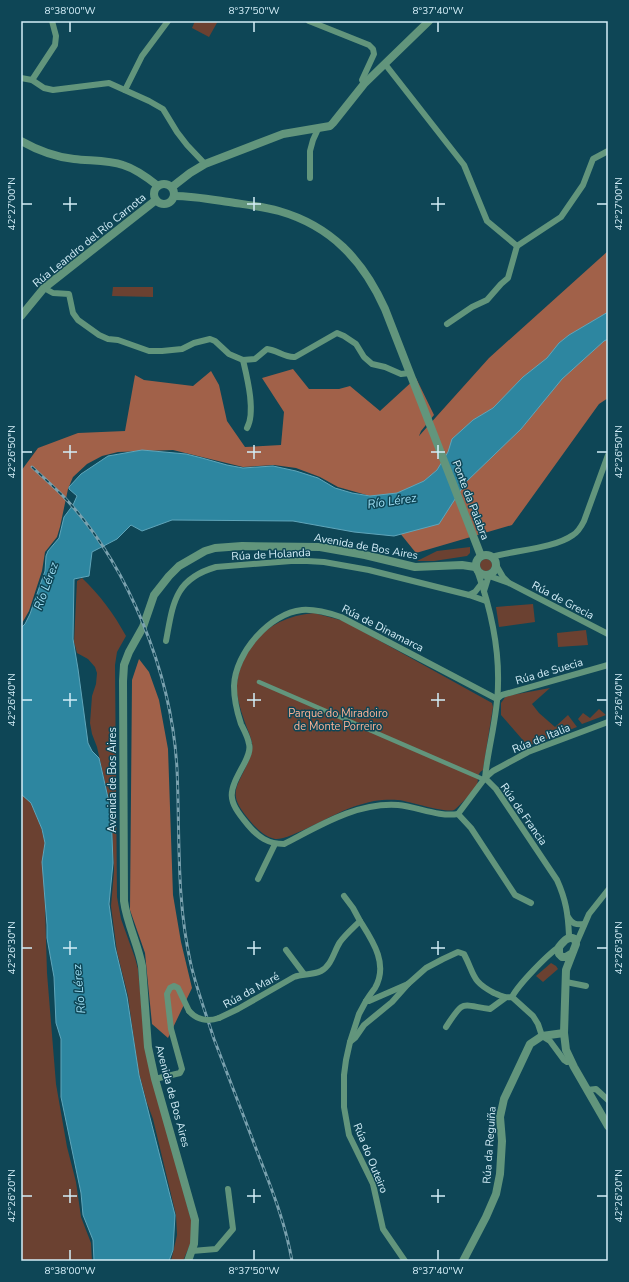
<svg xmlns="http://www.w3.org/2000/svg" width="629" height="1282" viewBox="0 0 629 1282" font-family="'Nunito Sans',sans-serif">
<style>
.green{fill:#6b4131}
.forest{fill:#a16149}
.water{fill:#2d86a0;stroke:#5fa5ba}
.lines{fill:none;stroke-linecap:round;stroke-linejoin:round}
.pedestrian{stroke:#62957c;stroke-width:4.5}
.minor{stroke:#62957c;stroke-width:6}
.tertiary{stroke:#62957c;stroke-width:8}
.rail-casing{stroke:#7aa1ae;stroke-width:3}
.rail{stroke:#0e4656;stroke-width:1.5;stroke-dasharray:4.5;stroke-linecap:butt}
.minor-bridge{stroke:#62957c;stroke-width:6}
.ticks{fill:none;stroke:#d4eef8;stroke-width:1.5}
.labels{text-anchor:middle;stroke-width:3;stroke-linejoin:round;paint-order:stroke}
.street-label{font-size:11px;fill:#d4eef8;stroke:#0e4656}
.park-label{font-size:11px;fill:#fcb195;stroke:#0e4656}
.water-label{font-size:12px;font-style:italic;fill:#9ddef4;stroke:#0e4656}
.neatline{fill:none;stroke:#d4eef8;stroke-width:1.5}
.ticks-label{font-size:10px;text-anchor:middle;fill:#d4eef8}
</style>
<rect width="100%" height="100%" fill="#0e4656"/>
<g class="green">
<polygon points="195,21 218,21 209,37 192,28"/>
<polygon points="113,287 153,287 153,297 112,296"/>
<polygon points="470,547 470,553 467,556 434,561 417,561 437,551"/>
<circle cx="486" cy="565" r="6"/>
<path d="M82,578C100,595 114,614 126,636L117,652L115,665L117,897L121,919L135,958L138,969L145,1046L191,1220V1242L183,1261H171L177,1235L176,1215L153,1119L147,1103L138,1069L128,996L117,952L111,906L114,871L111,809L97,747L92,734L90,723L92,696L96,684L97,673L95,667L88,659L77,653L74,642L77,581Z"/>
<polygon points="533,604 535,622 499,627 496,607"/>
<path d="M314,613L344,621L492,703L493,707L483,770C476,774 479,779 477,785C475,789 458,808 454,810C446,813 414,803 404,801C394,799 383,800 374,801C366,803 357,805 350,808C335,813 288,841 275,839C265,837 257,829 251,822C226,793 236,790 249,760C251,755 253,749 252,743C251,738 249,733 247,728C243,717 239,706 237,694C236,683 238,674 242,664C255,632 280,616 314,613Z"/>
<polygon points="586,630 588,645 558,647 557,633"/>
<polygon points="550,688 532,704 539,713 555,727 568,715 577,727 528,746 501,715 501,703 506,696"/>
<polygon points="599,709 606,715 582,724 578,719 583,713 590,718"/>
<polygon points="21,794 31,803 41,827 45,843 42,863 44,874 47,973 56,1084 67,1147 76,1182 81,1217 91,1243 92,1261 21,1261"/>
<polygon points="551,963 556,966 558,969 543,982 536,976"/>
</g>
<g class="forest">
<polygon points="608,251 608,398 599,404 512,525 416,553 370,496 338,487 320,477 296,468 274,465 243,467 173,450 118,452 102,456 87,464 73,477 68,489 60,527 57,537 45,552 42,571 29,611 21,625 21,471 38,448 78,433 125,431 135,375 144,380 193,386 211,371 219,385 227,421 245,447 281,445 284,412 262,378 293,369 309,389 339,389 350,386 380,411 416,378 434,415 421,431 419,436 489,358"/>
<polygon points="139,659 149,672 159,700 168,749 173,895 181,942 192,988 168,1038 152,1024 145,953 130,910 132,680"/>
</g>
<polygon class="water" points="608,312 608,339 604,341 562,379 521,429 466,482 439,524 394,536 354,532 293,521 172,520 142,531 131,525 117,539 92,552 89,576 74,579 73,639 78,669 88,743 92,751 99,758 111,811 113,863 109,904 115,947 127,997 139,1075 175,1215 173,1250 169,1261 94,1261 93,1240 83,1215 81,1193 61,1097 61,1039 56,1023 54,977 47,938 47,925 42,862 45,843 42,829 31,803 21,794 21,628 25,624 30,614 45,571 46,556 48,551 59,538 64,517 73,505 77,496 69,489 69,487 81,474 108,456 142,450 186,454 202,458 227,465 243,468 273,466 296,471 318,478 335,488 352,493 370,496 397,493 424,481 437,470 448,452 452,439 473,420 493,408 523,377 547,358 559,343 569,335"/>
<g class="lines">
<polyline class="pedestrian" points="259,682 485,780"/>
<g class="minor">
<polyline points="309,21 369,45 373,49 374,54 362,80 364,84"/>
<polyline points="385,64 464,165 487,221 517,246"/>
<polyline points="21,78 32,80 44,88 53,90 109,83 149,101 163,109 177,132 187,145 205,164"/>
<polyline points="32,80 55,45 56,36 52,21"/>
<polyline points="125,90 142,56 168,21"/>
<polyline points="310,178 310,151 313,140 318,129"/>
<path d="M44,288L53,293L69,294L73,313L78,320L99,335L108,339L118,340L149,351H162L182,349L194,343L210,339L215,341L229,354L243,360L255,359L267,349C277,350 285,358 295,357L337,333L344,336L356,344L364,357L372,364L385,367L401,374L410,373"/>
<polyline points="447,324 472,307 487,300 501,284 508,278 517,246 561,217 583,185 593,159 608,151"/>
<path d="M243,360C247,377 256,412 247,428"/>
<path d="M492,557C515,550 553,549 573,535C578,532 581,527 584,521L608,455"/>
<polyline points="496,565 503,577 508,582"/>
<path d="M478,573C490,607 499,648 498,684C498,716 488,747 485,778L496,789L557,880C566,900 568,914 569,935L568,938"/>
<polyline points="484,591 489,575 492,577 509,583 608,634"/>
<polyline points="469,595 475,592 482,583"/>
<path d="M166,641C173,604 174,579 216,567L291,561H307L324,562L369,570L469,595L486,601"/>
<path d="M497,699L341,617C329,613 315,609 302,610C270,613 235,653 234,686C234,699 237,712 241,724C244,730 248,737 249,744C251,751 247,758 244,764C228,793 226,799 248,825C258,837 268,844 284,844C319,826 357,802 398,805C418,807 438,817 458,814L485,778L493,771L528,752L608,722"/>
<polyline points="497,699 502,695 608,665"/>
<polyline points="458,814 471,828 515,895 531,903"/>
<polyline points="258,879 275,844"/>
<polyline points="344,896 353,908 360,921"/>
<path d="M568,917C572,924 576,925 584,924"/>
<polyline points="576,944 589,914 608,890"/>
<path d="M559,947C548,954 518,985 512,997L533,1016L538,1024L542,1036L550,1041L564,1060L567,1062L571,1061"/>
<polyline points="286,950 304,974"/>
<polyline points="566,982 586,986"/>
<path d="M219,1018L238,1009L294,977C303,974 313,975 321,971C332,965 334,951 340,942C346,934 353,928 360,921C372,940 389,964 375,988C372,992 369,996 366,1001"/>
<path d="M446,1027C464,999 460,1005 490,1009L505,998"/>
<path d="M350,1042L359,1014L366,1001H369L408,984L426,968L443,959L458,952L464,954C475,975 471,981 494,993C501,996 505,998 512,997"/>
<polyline points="155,1079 180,1073 182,1069 171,1029 167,994 170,988 174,986 178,988 189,1011"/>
<polyline points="587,1090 596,1089 608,1100"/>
<polyline points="192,1251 216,1249 233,1229 228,1189"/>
<polyline points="405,1261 383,1229 373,1184 349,1135 344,1107 344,1075 346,1060 350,1042 355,1038 364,1025 392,1002 408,984"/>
</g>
<g class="tertiary">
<path d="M21,141C37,150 55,157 74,159C90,161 108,160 123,165C136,169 148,178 158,186"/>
<circle cx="164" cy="194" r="10"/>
<polyline points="172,187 190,173 205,164 283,134 330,126 333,123 364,84 429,21"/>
<path d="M174,196C195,196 214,200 235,203C249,205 265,207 279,211C331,226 363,260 385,309L481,556"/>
<polyline points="21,316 44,288 156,200"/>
<circle cx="486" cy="565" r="10"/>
<path d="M571,954L566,957H562L559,954V947C563,942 568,935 575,939L576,944L566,970L564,1033L566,1050L574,1067L608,1126"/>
<path d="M188,1261L194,1244L195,1220L155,1079L148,1047L142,966C138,944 127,924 124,901L123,681L124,665L129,652L143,627L154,595L169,576L179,566L205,551L215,548L242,546L320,547L365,555L415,567L462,565L475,567"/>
<polyline points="463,1261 486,1217 496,1194 500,1174 502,1141 500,1117 504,1099 530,1044 542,1036 564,1033"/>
</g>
<g class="rail-casing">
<path id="rail" d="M32,467C43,477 53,486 63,496C129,565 172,675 177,769C180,834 176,900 191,965C197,990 206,1014 214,1039C229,1079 245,1119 260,1159C273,1192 286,1226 292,1261"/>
</g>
<use href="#rail" class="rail"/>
<path class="minor-bridge" d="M189,1011C197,1020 208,1022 219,1018"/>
</g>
<path class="ticks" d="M70,22V32M254,22V32M438,22V32M70,197V211M254,197V211M438,197V211M22,204H32M63,204H77M247,204H261M431,204H445M597,204H607M70,445V459M254,445V459M438,445V459M22,452H32M63,452H77M247,452H261M431,452H445M597,452H607M70,693V707M254,693V707M438,693V707M22,700H32M63,700H77M247,700H261M431,700H445M597,700H607M70,941V955M254,941V955M438,941V955M22,948H32M63,948H77M247,948H261M431,948H445M597,948H607M70,1189V1203M254,1189V1203M438,1189V1203M22,1196H32M63,1196H77M247,1196H261M431,1196H445M597,1196H607M70,1250V1260M254,1250V1260M438,1250V1260"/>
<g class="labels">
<g class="street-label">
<text transform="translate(89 240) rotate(-39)" y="4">Rúa Leandro del Río Carnota</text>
<text transform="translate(471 500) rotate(69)" y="4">Ponte da Palabra</text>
<text transform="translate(366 546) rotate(10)" y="4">Avenida de Bos Aires</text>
<text transform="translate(271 554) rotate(-3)" y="4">Rúa de Holanda</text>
<text transform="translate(563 600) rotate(28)" y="4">Rúa de Grecia</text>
<text transform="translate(383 628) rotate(27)" y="4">Rúa de Dinamarca</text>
<text transform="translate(549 671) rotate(-16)" y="4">Rúa de Suecia</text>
<text transform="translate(541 738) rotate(-22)" y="4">Rúa de Italia</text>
<text transform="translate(112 780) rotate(-90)" y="4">Avenida de Bos Aires</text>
<text transform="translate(524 814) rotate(55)" y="4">Rúa de Francia</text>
<text transform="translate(251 990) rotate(-29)" y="4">Rúa da Maré</text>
<text transform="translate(173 1096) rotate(75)" y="4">Avenida de Bos Aires</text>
<text transform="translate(489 1145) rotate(-86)" y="4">Rúa da Reguiña</text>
<text transform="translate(371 1158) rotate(68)" y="4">Rúa do Outeiro</text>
</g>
<g class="park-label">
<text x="338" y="717">Parque do Miradoiro<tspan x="338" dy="13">de Monte Porreiro</tspan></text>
</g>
<g class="water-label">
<text transform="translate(392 501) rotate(-8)" y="4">Río Lérez</text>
<text transform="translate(46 586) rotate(-70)" y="4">Río Lérez</text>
<text transform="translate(79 989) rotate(-95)" y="4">Río Lérez</text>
</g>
</g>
<rect width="629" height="1282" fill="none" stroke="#0e4656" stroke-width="44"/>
<rect x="22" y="22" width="585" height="1238" class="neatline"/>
<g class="ticks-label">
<text x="70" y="14">8°38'00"W</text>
<text x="254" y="14">8°37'50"W</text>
<text x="438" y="14">8°37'40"W</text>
<text transform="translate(11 204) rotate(-90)" y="4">42°27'00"N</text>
<text transform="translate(618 204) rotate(-90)" y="4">42°27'00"N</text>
<text transform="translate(11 452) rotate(-90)" y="4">42°26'50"N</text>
<text transform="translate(618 452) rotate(-90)" y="4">42°26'50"N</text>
<text transform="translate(11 700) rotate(-90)" y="4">42°26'40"N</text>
<text transform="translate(618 700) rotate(-90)" y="4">42°26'40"N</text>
<text transform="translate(11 948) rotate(-90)" y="4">42°26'30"N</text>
<text transform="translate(618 948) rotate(-90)" y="4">42°26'30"N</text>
<text transform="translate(11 1196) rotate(-90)" y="4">42°26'20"N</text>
<text transform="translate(618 1196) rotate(-90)" y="4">42°26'20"N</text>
<text x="70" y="1274">8°38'00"W</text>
<text x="254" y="1274">8°37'50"W</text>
<text x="438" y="1274">8°37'40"W</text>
</g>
</svg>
